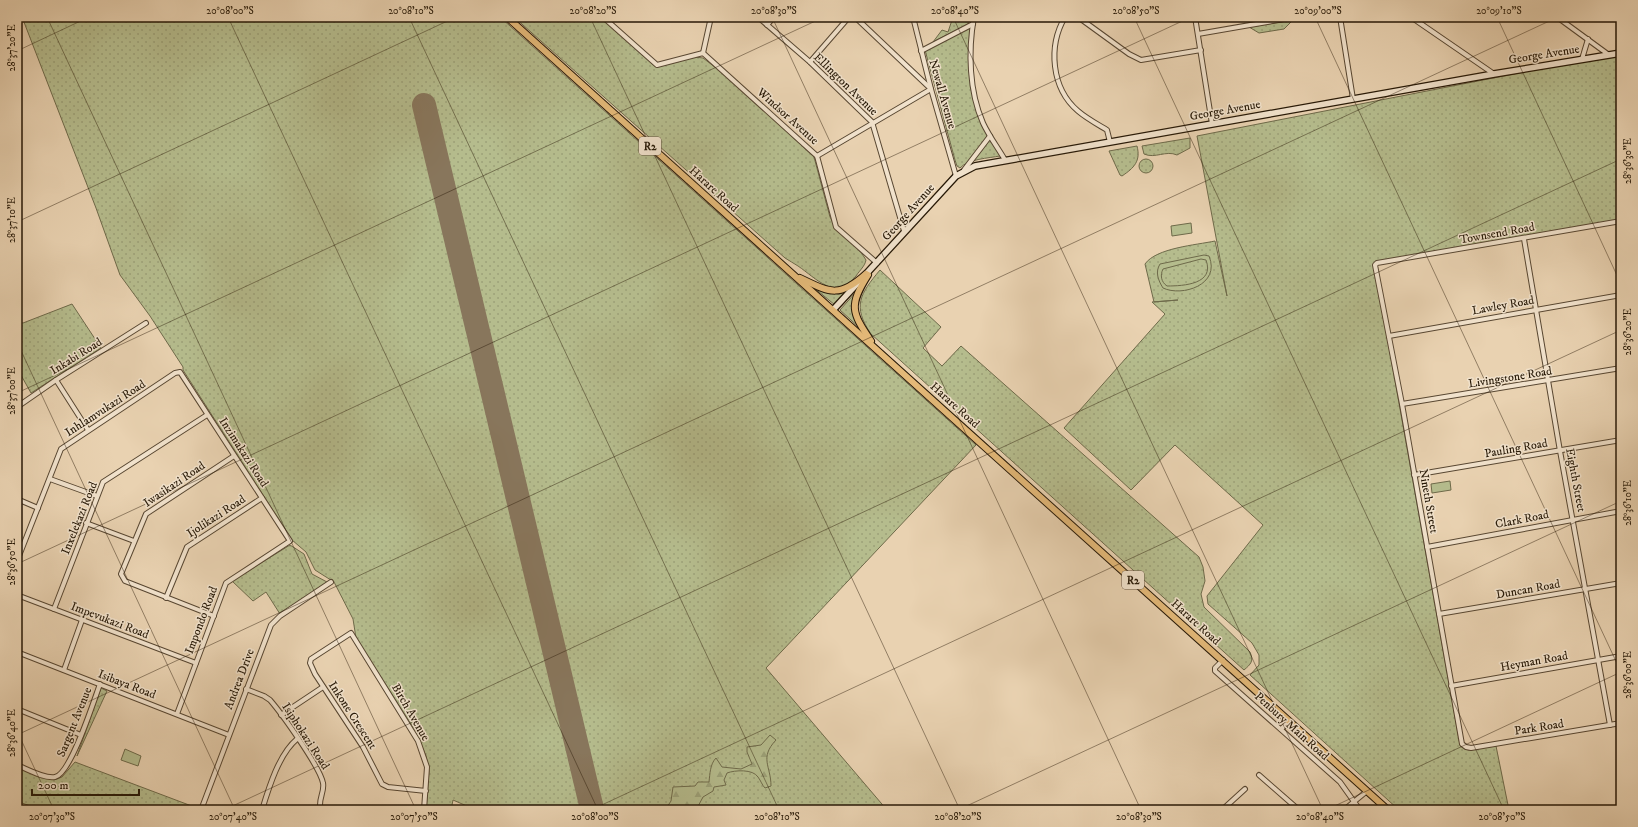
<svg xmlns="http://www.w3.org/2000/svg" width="1638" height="827" viewBox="0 0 1638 827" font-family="'IM FELL DW Pica',serif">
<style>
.green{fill:url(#green-dots);stroke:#6e6a4a}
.forest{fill:url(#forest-firs);stroke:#6e6a4a}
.pitch{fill:#b5bc8d;stroke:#6e6a4a;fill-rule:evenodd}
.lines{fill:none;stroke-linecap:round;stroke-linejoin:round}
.runway{stroke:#88765c;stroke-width:24}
.minor-casing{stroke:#584732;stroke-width:6}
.secondary-casing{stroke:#271907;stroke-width:8}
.trunk-casing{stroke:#271907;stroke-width:8}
.minor{stroke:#f1e2cc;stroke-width:4}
.secondary{stroke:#f1e2cc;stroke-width:5.5}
.trunk{stroke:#e4b978;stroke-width:6}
.ticks{fill:none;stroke:#271907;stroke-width:1;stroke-opacity:0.45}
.labels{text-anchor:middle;stroke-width:3;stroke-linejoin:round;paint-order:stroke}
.shield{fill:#f1e2cc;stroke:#645542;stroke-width:1}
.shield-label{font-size:11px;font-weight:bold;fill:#271907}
.street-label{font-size:12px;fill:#271907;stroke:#f1e2cc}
.neatline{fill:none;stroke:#271907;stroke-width:1.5}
.ticks-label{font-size:10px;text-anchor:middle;fill:#271907}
</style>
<defs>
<pattern id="green-dots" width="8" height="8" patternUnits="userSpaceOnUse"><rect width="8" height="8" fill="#b5bc8d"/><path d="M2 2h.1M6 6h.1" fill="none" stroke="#9ca178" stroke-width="1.8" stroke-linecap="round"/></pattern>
<pattern id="forest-firs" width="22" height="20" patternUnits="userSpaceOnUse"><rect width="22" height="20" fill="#b5bc8d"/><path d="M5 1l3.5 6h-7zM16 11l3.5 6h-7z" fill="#9ca178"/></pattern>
</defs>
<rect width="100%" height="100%" fill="#e9d2b1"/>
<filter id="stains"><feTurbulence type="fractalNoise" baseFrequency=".005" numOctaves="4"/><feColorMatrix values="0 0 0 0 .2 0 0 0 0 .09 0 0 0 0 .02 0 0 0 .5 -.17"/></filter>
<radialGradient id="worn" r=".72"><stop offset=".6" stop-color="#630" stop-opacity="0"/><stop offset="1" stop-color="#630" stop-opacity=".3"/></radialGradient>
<g class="green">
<polygon points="22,17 500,17 976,445 766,668 887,810 476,810 453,800 451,810 426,810 429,771 426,756 416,732 356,638 353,619 334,582 315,570 306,552 292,540 183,370 183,367 150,316 120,275 96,208"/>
<path d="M514,17H600L655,66H661L695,57L703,58L728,77L814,157L830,217C839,237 857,243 866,260C865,266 860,270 856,276C835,302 816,278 798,266C794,263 789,261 785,258Z"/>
<polygon points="953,17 969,17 968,24 933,42 942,30 948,32"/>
<polygon points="1293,20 1284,29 1259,33 1249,27"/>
<path d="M971,26L969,56L978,109L1000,156C989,158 968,159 960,168L957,166L955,160L925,50Z"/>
<path d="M1621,53V221L1374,263L1460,745L1468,750L1496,746L1509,810H1399L1250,675L1259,665V655L1252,643L1208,604L1207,596L1263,525L1175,445L1131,490L1064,428L1165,314L1152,302L1178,300L1154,302L1145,264C1156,248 1196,245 1215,241L1227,296L1197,136Z"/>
<path d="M1190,138V148L1177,155C1166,150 1155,159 1144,154L1142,146Z"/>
<path d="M1137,146C1141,161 1134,168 1122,176L1120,175L1109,151Z"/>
<circle cx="1146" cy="166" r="7"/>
<path d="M880,270L941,327L923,348L942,366L961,346L1199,557L1203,567L1205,581L1201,594L1204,607L1250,652C1254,661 1251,664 1244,670L871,334C852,306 860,294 880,270Z"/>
<polygon points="813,287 849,289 835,305"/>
<polygon points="855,293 854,300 862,330 840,310"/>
<polygon points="72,304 101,348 31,393 17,368 17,322 23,323"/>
<polygon points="290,545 304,554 312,574 327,582 280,614 266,592 253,601 232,581"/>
<polygon points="101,688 107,691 77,756"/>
<polygon points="75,762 197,808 197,810 28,810 30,806 17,801 17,767 54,780 62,777"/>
</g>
<path class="forest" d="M770,735L776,740C759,758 771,766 771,786L765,788C762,785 761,781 758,777C753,769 735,770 727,773L724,780L726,785L714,787L713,791L703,797L696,810H665L671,801L673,787L695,786L698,782H709C710,774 710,764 716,758L722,767L741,769L752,764L747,752V747L761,745Z"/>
<g class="pitch">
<polygon points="1191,223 1192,233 1172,236 1171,226"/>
<path d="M1204,255L1209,256C1221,285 1182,297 1163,288C1158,280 1155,272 1160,264ZM1201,259L1206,260C1215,284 1184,286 1167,286C1161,282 1160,275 1163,269Z"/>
<polygon points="1450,481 1451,490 1432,493 1431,484"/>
<polygon points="125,749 141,756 138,766 121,760"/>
</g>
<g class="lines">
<polyline class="runway" points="424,105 592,809"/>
<g class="minor-casing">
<g id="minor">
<polyline points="603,17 657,65 703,53 817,156 836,227 877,263"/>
<polyline points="758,17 810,62 872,122 904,231"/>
<polyline points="913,17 931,89 956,176"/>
<path d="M974,17C968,51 969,91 983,123C989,136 998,148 1005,160"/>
<path d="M1065,17C1048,46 1051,88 1078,111C1086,118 1097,124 1107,130L1110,142"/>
<polyline points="1078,17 1129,54 1141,60 1201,50"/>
<polyline points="1195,17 1212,124"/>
<polyline points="1340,17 1353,99"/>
<polyline points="1411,17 1494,74"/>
<polyline points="1557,17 1609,55"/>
<polyline points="767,25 774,17"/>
<polyline points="1198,34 1296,17"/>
<polyline points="921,51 973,24"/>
<polyline points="703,53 711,17"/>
<polyline points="1582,59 1588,39"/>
<polyline points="810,62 849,17"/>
<polyline points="817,156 931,89 855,17"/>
<polyline points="964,170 990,136"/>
<polyline points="1621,221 1377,263 1375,265 1402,404 1462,744 1466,747 1471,748 1621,723"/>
<polyline points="1524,239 1560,451 1610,725"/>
<polyline points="1389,336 1621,295"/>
<polyline points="56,380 88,430"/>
<polyline points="1402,404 1621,368"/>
<polyline points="17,407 56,380 146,323"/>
<polyline points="1414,475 1621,440"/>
<polyline points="50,479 97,496"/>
<polyline points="17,499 38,508"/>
<polyline points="86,523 134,541"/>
<polyline points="1427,547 1621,511"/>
<polyline points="17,561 61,449 175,373 180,372 290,541 226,583 177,714"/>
<polyline points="17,595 196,663"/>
<polyline points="166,598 187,547 262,498"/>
<polyline points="54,609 103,482 207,415"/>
<polyline points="1439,614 1621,583"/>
<polyline points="214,616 125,581 121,574 146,514 234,456"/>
<polyline points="17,652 229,735"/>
<polyline points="1223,660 1215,668 1215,671 1340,782 1360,810"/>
<polyline points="64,670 82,620"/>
<polyline points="1451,686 1621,656"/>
<path d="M246,689L264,696L270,700C282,714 320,767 323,783C325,792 317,801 321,810"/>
<polyline points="17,709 81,735"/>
<polyline points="281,715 323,687"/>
<polyline points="1281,729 1290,721"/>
<path d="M17,765C27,769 44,779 55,777C71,774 94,700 100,684"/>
<polyline points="1259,775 1299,810"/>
<polyline points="201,810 271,625 280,616 331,582"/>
<path d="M262,810C269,787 279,754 297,739"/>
<polyline points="424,810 427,767 418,741 351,633 311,659 310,663 315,674 363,747 382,784 388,787 426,791"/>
<polyline points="1222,810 1245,789"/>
<polyline points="1344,810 1367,791"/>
</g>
</g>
<g class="secondary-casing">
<polyline id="secondary" points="833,310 956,176 975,166 1494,74 1621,53"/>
</g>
<g class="trunk-casing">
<g id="trunk">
<polyline points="507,17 1388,810"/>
<path d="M868,275C849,305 851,312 871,341"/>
<path d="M800,278C831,293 839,298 866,274"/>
</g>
</g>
<use href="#minor" class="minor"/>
<use href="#secondary" class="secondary"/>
<use href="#trunk" class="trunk"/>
</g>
<path class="ticks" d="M47,17L416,810M228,17L598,810M409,17L779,810M590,17L960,810M772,17L1141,810M953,17L1323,810M1134,17L1504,810M1315,17L1621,672M1497,17L1621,284M17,51L89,17M17,222L456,17M17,342L235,810M17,393L824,17M17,564L1191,17M17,731L54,810M17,735L1558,17M224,810L1621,159M591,810L1621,330M958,810L1621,501M1326,810L1621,672"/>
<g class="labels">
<g class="shield">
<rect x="639" y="137" width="22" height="18" rx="3"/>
<rect x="1122" y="571" width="22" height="18" rx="3"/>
</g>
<g class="shield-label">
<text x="650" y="150">R2</text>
<text x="1133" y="584">R2</text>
</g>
<g class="street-label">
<text transform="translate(1544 54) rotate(-9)" y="4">George Avenue</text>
<text transform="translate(846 84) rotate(44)" y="4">Ellington Avenue</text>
<text transform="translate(943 94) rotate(74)" y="4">Newall Avenue</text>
<text transform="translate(1225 110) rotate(-10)" y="4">George Avenue</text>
<text transform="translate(788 116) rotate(42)" y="4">Windsor Avenue</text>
<text transform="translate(714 189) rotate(42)" y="4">Harare Road</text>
<text transform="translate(908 212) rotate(-48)" y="4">George Avenue</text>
<text transform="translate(1497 233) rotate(-10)" y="4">Townsend Road</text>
<text transform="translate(1503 305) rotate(-10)" y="4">Lawley Road</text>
<text transform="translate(76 356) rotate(-32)" y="4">Inkabi Road</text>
<text transform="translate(1510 377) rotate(-9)" y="4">Livingstone Road</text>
<text transform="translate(955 405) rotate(42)" y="4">Harare Road</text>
<text transform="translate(105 408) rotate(-33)" y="4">Inhlamvukazi Road</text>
<text transform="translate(1516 448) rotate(-10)" y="4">Pauling Road</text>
<text transform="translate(244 452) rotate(57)" y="4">Inzimakazi Road</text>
<text transform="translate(1576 480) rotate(79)" y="4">Eighth Street</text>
<text transform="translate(174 484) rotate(-34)" y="4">Iwasikazi Road</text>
<text transform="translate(1429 501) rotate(80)" y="4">Nineth Street</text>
<text transform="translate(216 516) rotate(-33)" y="4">Ijolikazi Road</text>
<text transform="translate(79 518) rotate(-68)" y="4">Inxelekazi Road</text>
<text transform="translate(1522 519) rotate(-11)" y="4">Clark Road</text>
<text transform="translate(1528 589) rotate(-10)" y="4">Duncan Road</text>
<text transform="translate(110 620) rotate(21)" y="4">Impevukazi Road</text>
<text transform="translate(201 620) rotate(-69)" y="4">Impondo Road</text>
<text transform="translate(1196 622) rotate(42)" y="4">Harare Road</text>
<text transform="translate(1534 661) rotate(-10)" y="4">Heyman Road</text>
<text transform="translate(239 679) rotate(-69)" y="4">Andrea Drive</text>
<text transform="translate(127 684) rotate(21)" y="4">Isibaya Road</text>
<text transform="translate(411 712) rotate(60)" y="4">Birch Avenue</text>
<text transform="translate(353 715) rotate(57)" y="4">Inkone Crescent</text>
<text transform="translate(74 722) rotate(-68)" y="4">Sargent Avenue</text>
<text transform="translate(1292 726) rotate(42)" y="4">Penbury Main Road</text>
<text transform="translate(1539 727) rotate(-9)" y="4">Park Road</text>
<text transform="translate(306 736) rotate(57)" y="4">Isiphokazi Road</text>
</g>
</g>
<rect width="1638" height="827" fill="none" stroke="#e9d2b1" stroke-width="44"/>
<path d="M32 789v6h107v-6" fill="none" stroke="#271907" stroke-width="2"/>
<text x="38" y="789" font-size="12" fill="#271907" stroke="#f1e2cc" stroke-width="3" paint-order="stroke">200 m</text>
<rect x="22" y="22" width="1594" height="783" class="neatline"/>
<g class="ticks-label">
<text x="230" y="14">20°08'00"S</text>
<text x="411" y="14">20°08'10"S</text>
<text x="593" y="14">20°08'20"S</text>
<text x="774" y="14">20°08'30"S</text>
<text x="955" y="14">20°08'40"S</text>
<text x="1136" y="14">20°08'50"S</text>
<text x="1318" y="14">20°09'00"S</text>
<text x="1499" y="14">20°09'10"S</text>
<text transform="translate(11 48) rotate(-90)" y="4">28°37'20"E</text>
<text transform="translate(1627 161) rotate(-90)" y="4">28°36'30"E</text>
<text transform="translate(11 220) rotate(-90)" y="4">28°37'10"E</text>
<text transform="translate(1627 332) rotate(-90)" y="4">28°36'20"E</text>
<text transform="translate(11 391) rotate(-90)" y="4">28°37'00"E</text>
<text transform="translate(1627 503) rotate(-90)" y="4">28°36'10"E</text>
<text transform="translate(11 562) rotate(-90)" y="4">28°36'50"E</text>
<text transform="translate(1627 675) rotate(-90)" y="4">28°36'00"E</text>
<text transform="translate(11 733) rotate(-90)" y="4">28°36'40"E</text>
<text x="52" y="820">20°07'30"S</text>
<text x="233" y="820">20°07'40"S</text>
<text x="414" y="820">20°07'50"S</text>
<text x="595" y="820">20°08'00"S</text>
<text x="777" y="820">20°08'10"S</text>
<text x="958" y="820">20°08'20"S</text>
<text x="1139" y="820">20°08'30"S</text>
<text x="1320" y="820">20°08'40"S</text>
<text x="1502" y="820">20°08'50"S</text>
</g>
<rect width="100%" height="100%" filter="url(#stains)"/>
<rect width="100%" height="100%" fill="url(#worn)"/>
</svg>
